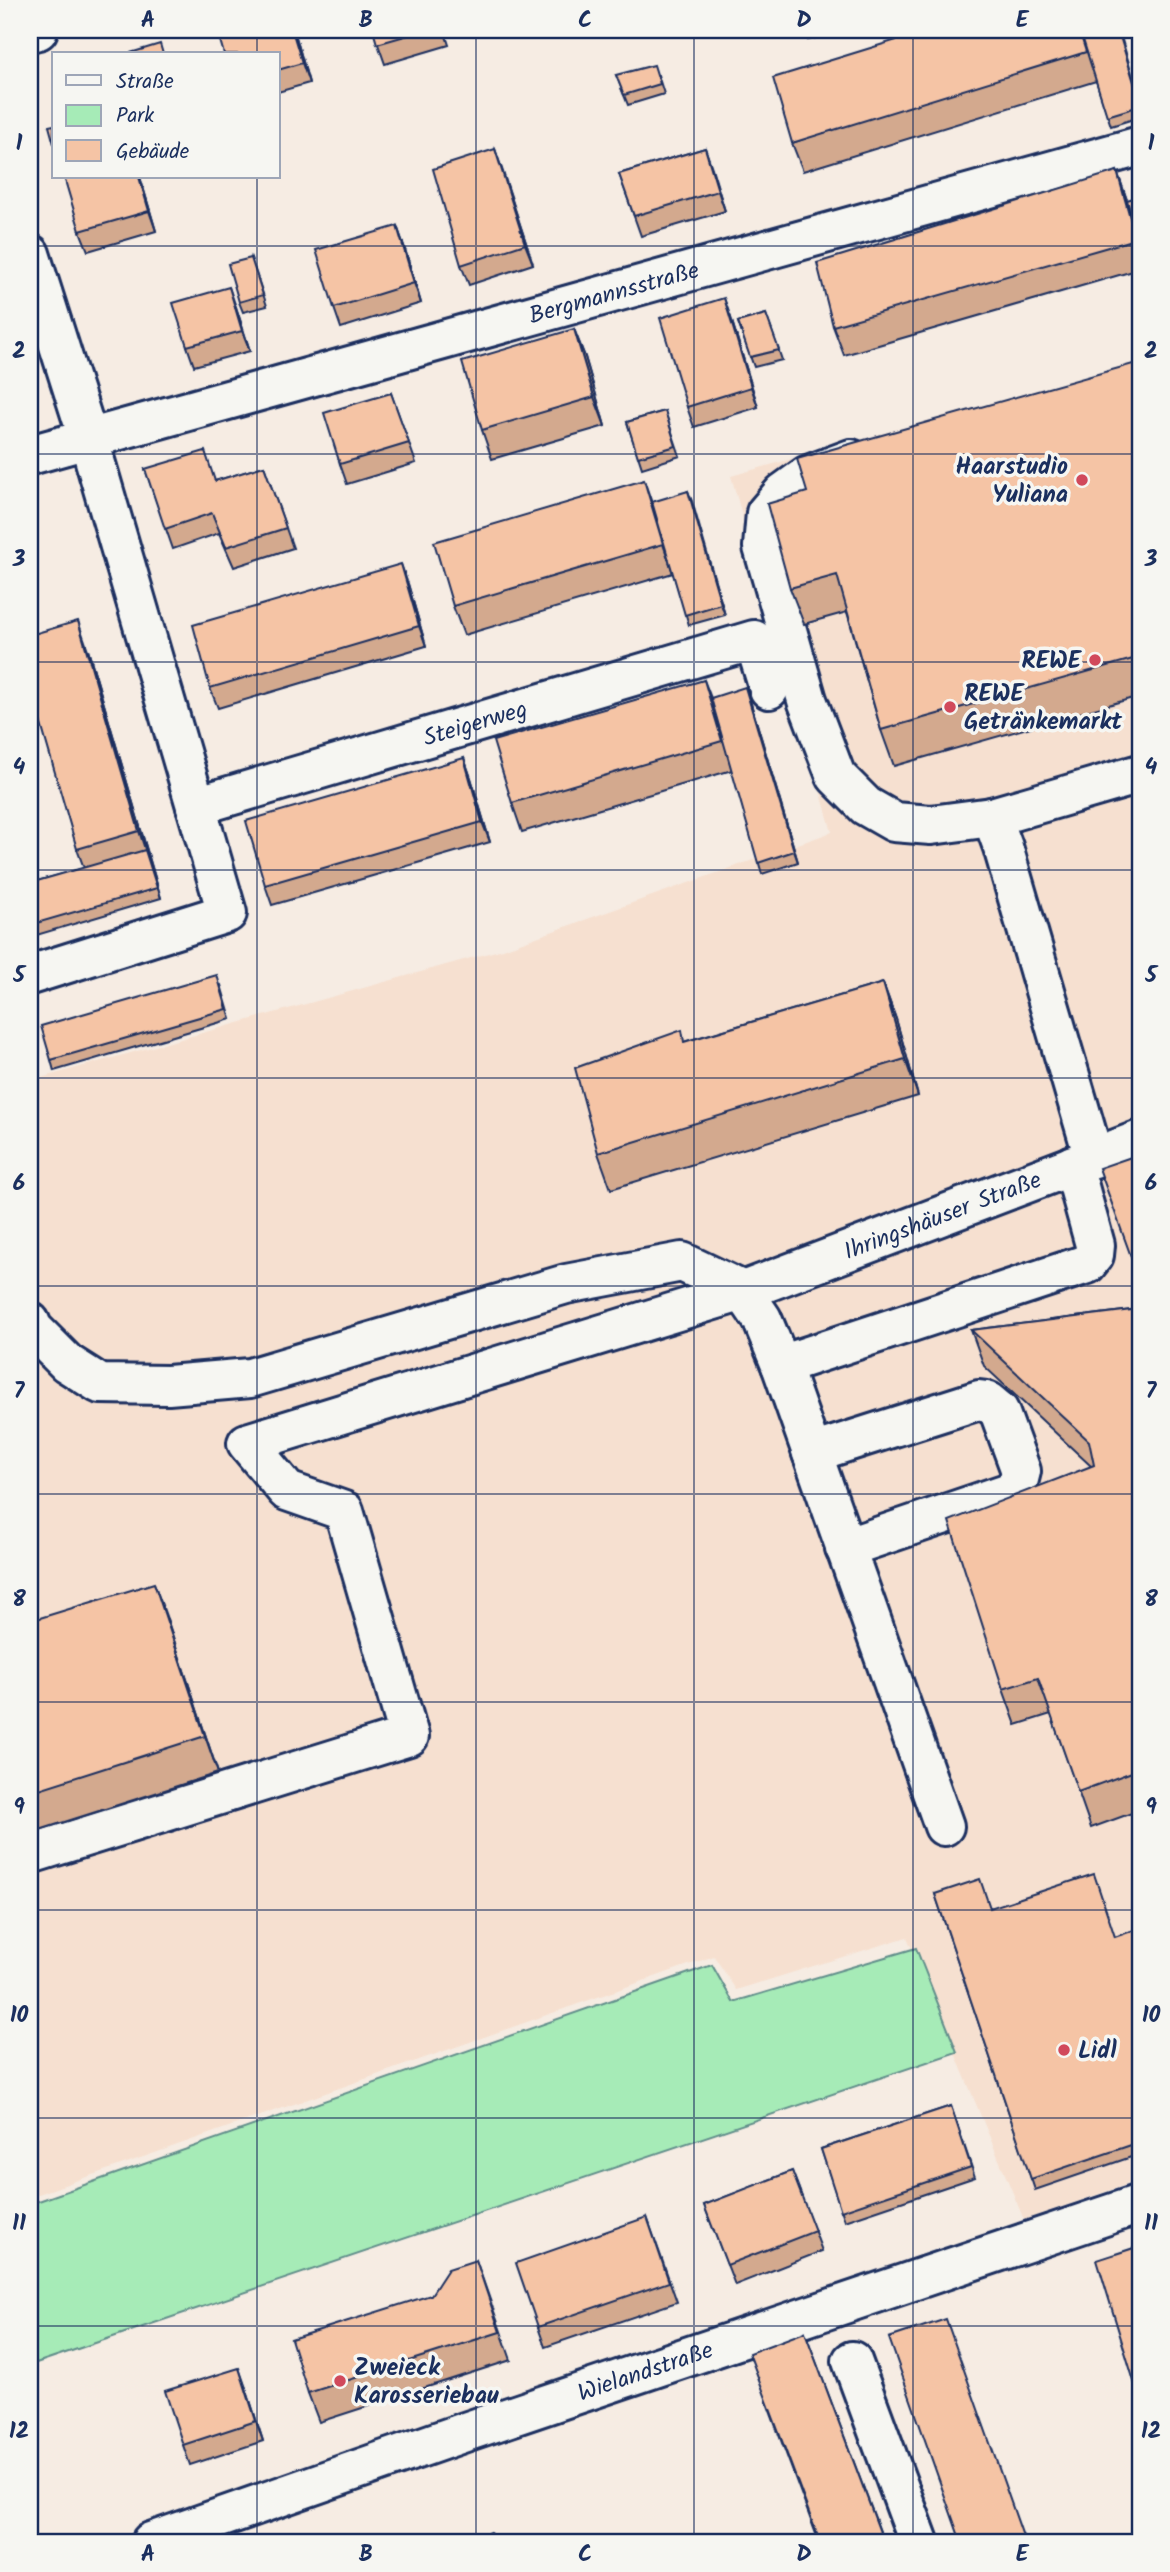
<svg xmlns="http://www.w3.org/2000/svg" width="1170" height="2572" viewBox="0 0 1170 2572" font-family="Kalam,sans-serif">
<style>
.built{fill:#f6e0d0}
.green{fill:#a6ebb7;stroke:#608d8a;stroke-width:2}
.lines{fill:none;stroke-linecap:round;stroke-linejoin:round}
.minor-casing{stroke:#1b2f5e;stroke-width:44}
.minor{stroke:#f6f6f2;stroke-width:38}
.wall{fill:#d3a98e;stroke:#1b2f5e;stroke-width:2}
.shaded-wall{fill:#ac8974;stroke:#1b2f5e;stroke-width:2}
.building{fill:#f5c4a5;stroke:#1b2f5e;stroke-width:2}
.grid{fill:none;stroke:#1b2f5e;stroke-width:2;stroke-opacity:0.55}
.poi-dot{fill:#d1495b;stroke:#f6f6f2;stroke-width:2.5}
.labels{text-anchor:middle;stroke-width:7;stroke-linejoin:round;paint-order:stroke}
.street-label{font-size:24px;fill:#1b2f5e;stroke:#f6f6f2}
.poi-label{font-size:24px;font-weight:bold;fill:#1b2f5e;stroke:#f6f6f2;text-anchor:start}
.neatline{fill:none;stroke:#1b2f5e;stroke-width:2.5}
.grid-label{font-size:23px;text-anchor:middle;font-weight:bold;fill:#1b2f5e}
</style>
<rect width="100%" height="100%" fill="#f6ece3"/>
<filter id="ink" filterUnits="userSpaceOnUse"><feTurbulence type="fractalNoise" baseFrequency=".0143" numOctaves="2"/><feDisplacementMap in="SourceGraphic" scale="14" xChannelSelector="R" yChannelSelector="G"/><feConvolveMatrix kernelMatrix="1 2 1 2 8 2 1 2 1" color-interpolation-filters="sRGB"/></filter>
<g filter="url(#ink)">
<polygon class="built" points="1140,361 1140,2180 1024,2220 907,1937 736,1990 714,1956 30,2197 30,1081 503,949 832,832 731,476"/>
<polygon class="green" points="916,1948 957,2052 30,2365 30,2204 712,1965 733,2002"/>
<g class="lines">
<g class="minor-casing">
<g id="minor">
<polyline points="30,32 38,30"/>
<polyline points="30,254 88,437 196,806"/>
<path id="s1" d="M30,455L1140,146"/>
<polyline points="851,459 808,475 783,493 766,513 763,547 807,700 836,776 866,806 894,822 931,825 992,817"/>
<path id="s2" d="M30,975L227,913L196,806L754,640L769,689"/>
<polyline points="1094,1158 1003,847 992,817 1140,774"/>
<polyline points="30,1322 33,1329 67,1363 100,1384 168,1385 250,1378 566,1284 682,1262 743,1291 762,1319 781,1365 1087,1264 1094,1255 1095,1245 1073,1165"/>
<polyline points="781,1365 944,1826"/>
<polyline points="812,1453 979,1400 987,1401 999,1411 1021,1471 1018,1483 1010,1492 845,1548"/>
<path id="s3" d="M30,1854L409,1736L344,1511L287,1491L247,1443L743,1291L1140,1140"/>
<polyline points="852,2361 919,2542"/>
<path id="s4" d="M151,2542L465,2432L1140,2204"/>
</g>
</g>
<use href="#minor" class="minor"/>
</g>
<g class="wall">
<polygon points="217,30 294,30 309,83 278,92 278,54"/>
<polygon points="373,30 444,30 449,45 385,64"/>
<polygon points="804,30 845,30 808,40"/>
<polygon points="1119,30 1140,100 1140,117 1111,126 1096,81 803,171 792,143"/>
<polygon points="616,75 658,75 664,94 628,105"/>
<polygon points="705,148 725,211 641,236 619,174"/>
<polygon points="495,149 533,264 469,285 461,265"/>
<polygon points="1117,171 1127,200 1140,245 1140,269 844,355 833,326"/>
<polygon points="140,177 156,231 88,251 80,231"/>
<polygon points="397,226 404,246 421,303 341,328 334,308"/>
<polygon points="251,258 267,306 243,312 239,302"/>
<polygon points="236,307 250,351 194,366 187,346"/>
<polygon points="766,314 782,360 754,367 738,322"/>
<polygon points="731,318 758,407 694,427 687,407"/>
<polygon points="574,329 585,357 605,426 492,459 482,430"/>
<polygon points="1140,362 1140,696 894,766 881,730 847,612 804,624 790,588 807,492"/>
<polygon points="391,393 416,463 347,484 340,464"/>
<polygon points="665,411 680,456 642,468 627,422"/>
<polygon points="264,466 293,548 234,567 219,533 173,549 145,469 215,481"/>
<polygon points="688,491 725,615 689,625 673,573 464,635 453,606 654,509"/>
<polygon points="30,566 35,584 30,585"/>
<polygon points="408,584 426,646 218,708 210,688"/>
<polygon points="88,650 161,898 30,937 30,883 84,868 77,849"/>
<polygon points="704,680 711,698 749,697 798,862 762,874 732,770 522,832 512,803"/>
<polygon points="464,758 471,778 490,842 272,905 265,885"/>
<polygon points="883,983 896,1019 918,1096 611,1189 598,1153 686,1041"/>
<polygon points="221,985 231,1019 54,1071 51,1060"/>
<polygon points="1140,1309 1140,1810 1091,1828 1051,1714 1016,1725 1003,1689 1091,1466 984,1366 971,1330"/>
<polygon points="167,1619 218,1773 30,1833 30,1621"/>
<polygon points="935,1894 1115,1937 1140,1928 1140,2154 1035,2190"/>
<polygon points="951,2106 975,2177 845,2221 821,2149"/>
<polygon points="792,2171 822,2251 735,2285 704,2205"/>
<polygon points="647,2217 677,2302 545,2347 538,2327"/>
<polygon points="476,2260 511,2360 319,2422 308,2393 431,2295"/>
<polygon points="805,2332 884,2542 819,2542 766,2400"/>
<polygon points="246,2388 263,2441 190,2465 183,2445"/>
</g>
<g class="shaded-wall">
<polygon points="292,30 294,30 309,83 302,63"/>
<polygon points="705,148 712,168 725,211 718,191"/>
<polygon points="495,149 502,169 533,264 525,244"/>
<polygon points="1117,171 1127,200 1140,245 1140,250"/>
<polygon points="139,177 140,177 156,231 149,211"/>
<polygon points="397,226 404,246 421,303 414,283"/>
<polygon points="229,287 236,307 250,351 242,331"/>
<polygon points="724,298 731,318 758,407 751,387"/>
<polygon points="574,329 585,357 605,426 594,397"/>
<polygon points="644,480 654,509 673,573 663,544"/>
<polygon points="688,491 692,501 725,615 721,604"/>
<polygon points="401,564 408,584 426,646 419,626"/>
<polygon points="78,621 88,650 161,898 139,831"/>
<polygon points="745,687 749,697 798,862 794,851"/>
<polygon points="464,758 471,778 490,842 482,822"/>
<polygon points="883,983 896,1019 918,1096 905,1059"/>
<polygon points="154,1583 167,1619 218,1773 205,1736"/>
<polygon points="239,2368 246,2388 263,2441 256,2421"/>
</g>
<g class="building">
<polygon points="217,30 292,30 302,63 278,70 278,54 224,54"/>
<polygon points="373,30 426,30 377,44"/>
<polygon points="929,30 1079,30 1086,52 792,143 773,78"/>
<polygon points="1080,30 1118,30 1140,102 1140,106 1107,116"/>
<polygon points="160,44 163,54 127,54"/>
<polygon points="654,65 660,84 624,95 616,75"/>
<polygon points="54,125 54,144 49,126"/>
<polygon points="705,148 718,191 634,216 619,174"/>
<polygon points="495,149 525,244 461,265 433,169"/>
<polygon points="1117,171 1136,239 833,326 817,263"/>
<polygon points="64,177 139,177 149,211 80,231"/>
<polygon points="1140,196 1140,244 1127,200"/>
<polygon points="397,226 414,283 334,308 316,250"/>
<polygon points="251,258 263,295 239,302 228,264"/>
<polygon points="229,287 242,331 187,346 173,303"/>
<polygon points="724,298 751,387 687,407 660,318"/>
<polygon points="766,314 779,350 750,357 738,322"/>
<polygon points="574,329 594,397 482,430 462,362"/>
<polygon points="1140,362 1140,657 881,730 837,575 790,588 767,504 807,492 797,459"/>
<polygon points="391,393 409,443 340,464 324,413"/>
<polygon points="665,411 676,446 638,457 627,422"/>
<polygon points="205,451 215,481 264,466 286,528 226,547 212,513 165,529 145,469"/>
<polygon points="644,480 663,544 453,606 434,542"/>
<polygon points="688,491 721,604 685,615 652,502"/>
<polygon points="401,564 419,626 210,688 193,625"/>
<polygon points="78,621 139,831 77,849 30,686 30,635"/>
<polygon points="704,680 722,741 512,803 493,741"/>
<polygon points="745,687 794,851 758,863 711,698"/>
<polygon points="464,758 482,822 265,885 246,821"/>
<polygon points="145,850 157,888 30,925 30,883"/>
<polygon points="217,975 227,1009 51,1060 41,1026"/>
<polygon points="883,983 905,1059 598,1153 575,1068 682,1030 684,1042"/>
<polygon points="1140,1154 1140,1272 1137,1273 1099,1168"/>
<polygon points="1140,1309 1140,1769 1078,1792 1038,1678 1003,1689 949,1521 1094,1465 1089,1441 971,1330"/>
<polygon points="154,1583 205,1736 30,1792 30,1621"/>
<polygon points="1094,1874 1115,1937 1140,1928 1140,2142 1031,2179 935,1894 980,1879 990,1908"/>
<polygon points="951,2106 971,2167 841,2211 821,2149"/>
<polygon points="792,2171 815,2231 727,2265 704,2205"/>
<polygon points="647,2217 669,2282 538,2327 516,2263"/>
<polygon points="1140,2246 1140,2401 1097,2260"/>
<polygon points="476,2260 500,2332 308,2393 291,2339 431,2295 448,2269"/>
<polygon points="946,2319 1025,2542 961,2542 889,2338"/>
<polygon points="805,2332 881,2535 862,2542 820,2542 749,2353"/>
<polygon points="239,2368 256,2421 183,2445 165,2391"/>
<polygon points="490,2532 494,2542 462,2542"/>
</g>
</g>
<path class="grid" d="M257,30V54M476,30V2542M694,30V2542M913,30V2542M257,177V2542M30,246H1140M30,454H1140M30,662H1140M30,870H1140M30,1078H1140M30,1286H1140M30,1494H1140M30,1702H1140M30,1910H1140M30,2118H1140M30,2326H1140"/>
<g class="poi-dot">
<circle cx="1082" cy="480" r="7"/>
<circle cx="1095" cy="660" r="7"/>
<circle cx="950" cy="707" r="7"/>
<circle cx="1064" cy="2050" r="7"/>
<circle cx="340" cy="2381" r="7"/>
</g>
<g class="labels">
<g class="street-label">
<text dy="8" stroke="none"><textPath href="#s1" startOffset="606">Bergmannsstraße</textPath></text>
<text dy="8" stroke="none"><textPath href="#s2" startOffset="609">Steigerweg</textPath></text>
<text dy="8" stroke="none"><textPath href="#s3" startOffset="1486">Ihringshäuser Straße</textPath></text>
<text dy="8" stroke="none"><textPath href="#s4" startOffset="523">Wielandstraße</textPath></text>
</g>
<g class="poi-label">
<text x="1068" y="474" text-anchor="end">Haarstudio<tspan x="1068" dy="28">Yuliana</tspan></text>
<text x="1081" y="668" text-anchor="end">REWE</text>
<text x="964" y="701">REWE<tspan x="964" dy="28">Getränkemarkt</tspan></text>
<text x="1078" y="2058">Lidl</text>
<text x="354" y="2375">Zweieck<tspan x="354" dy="28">Karosseriebau</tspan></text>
</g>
</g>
<rect width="1170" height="2572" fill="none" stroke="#f6f6f2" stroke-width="77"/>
<rect x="52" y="52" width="228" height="126" fill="#f6f6f2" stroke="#9ea6b7" stroke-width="2"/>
<rect x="66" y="75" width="35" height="10" fill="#f6f6f2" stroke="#9ea6b7" stroke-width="2"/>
<text x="116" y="88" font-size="21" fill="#1b2f5e">Straße</text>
<rect x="66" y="105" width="35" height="21" fill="#a6ebb7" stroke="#9ea6b7" stroke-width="2"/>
<text x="116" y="122" font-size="21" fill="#1b2f5e">Park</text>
<rect x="66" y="140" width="35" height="21" fill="#f5c4a5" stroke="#9ea6b7" stroke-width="2"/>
<text x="116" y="158" font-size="21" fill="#1b2f5e">Gebäude</text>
<rect x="38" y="38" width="1094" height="2496" class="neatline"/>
<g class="grid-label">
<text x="148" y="27">A</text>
<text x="366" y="27">B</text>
<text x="585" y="27">C</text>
<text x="804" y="27">D</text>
<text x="1022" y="27">E</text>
<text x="19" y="150">1</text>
<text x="1151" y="150">1</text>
<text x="19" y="358">2</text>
<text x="1151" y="358">2</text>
<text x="19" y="566">3</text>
<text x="1151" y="566">3</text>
<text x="19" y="774">4</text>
<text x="1151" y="774">4</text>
<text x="19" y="982">5</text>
<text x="1151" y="982">5</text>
<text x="19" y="1190">6</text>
<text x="1151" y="1190">6</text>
<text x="19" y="1398">7</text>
<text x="1151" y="1398">7</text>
<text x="19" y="1606">8</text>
<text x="1151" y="1606">8</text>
<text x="19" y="1814">9</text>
<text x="1151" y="1814">9</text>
<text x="19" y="2022">10</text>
<text x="1151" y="2022">10</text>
<text x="19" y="2230">11</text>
<text x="1151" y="2230">11</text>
<text x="19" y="2438">12</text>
<text x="1151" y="2438">12</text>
<text x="148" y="2561">A</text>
<text x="366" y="2561">B</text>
<text x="585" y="2561">C</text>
<text x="804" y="2561">D</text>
<text x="1022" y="2561">E</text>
</g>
</svg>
